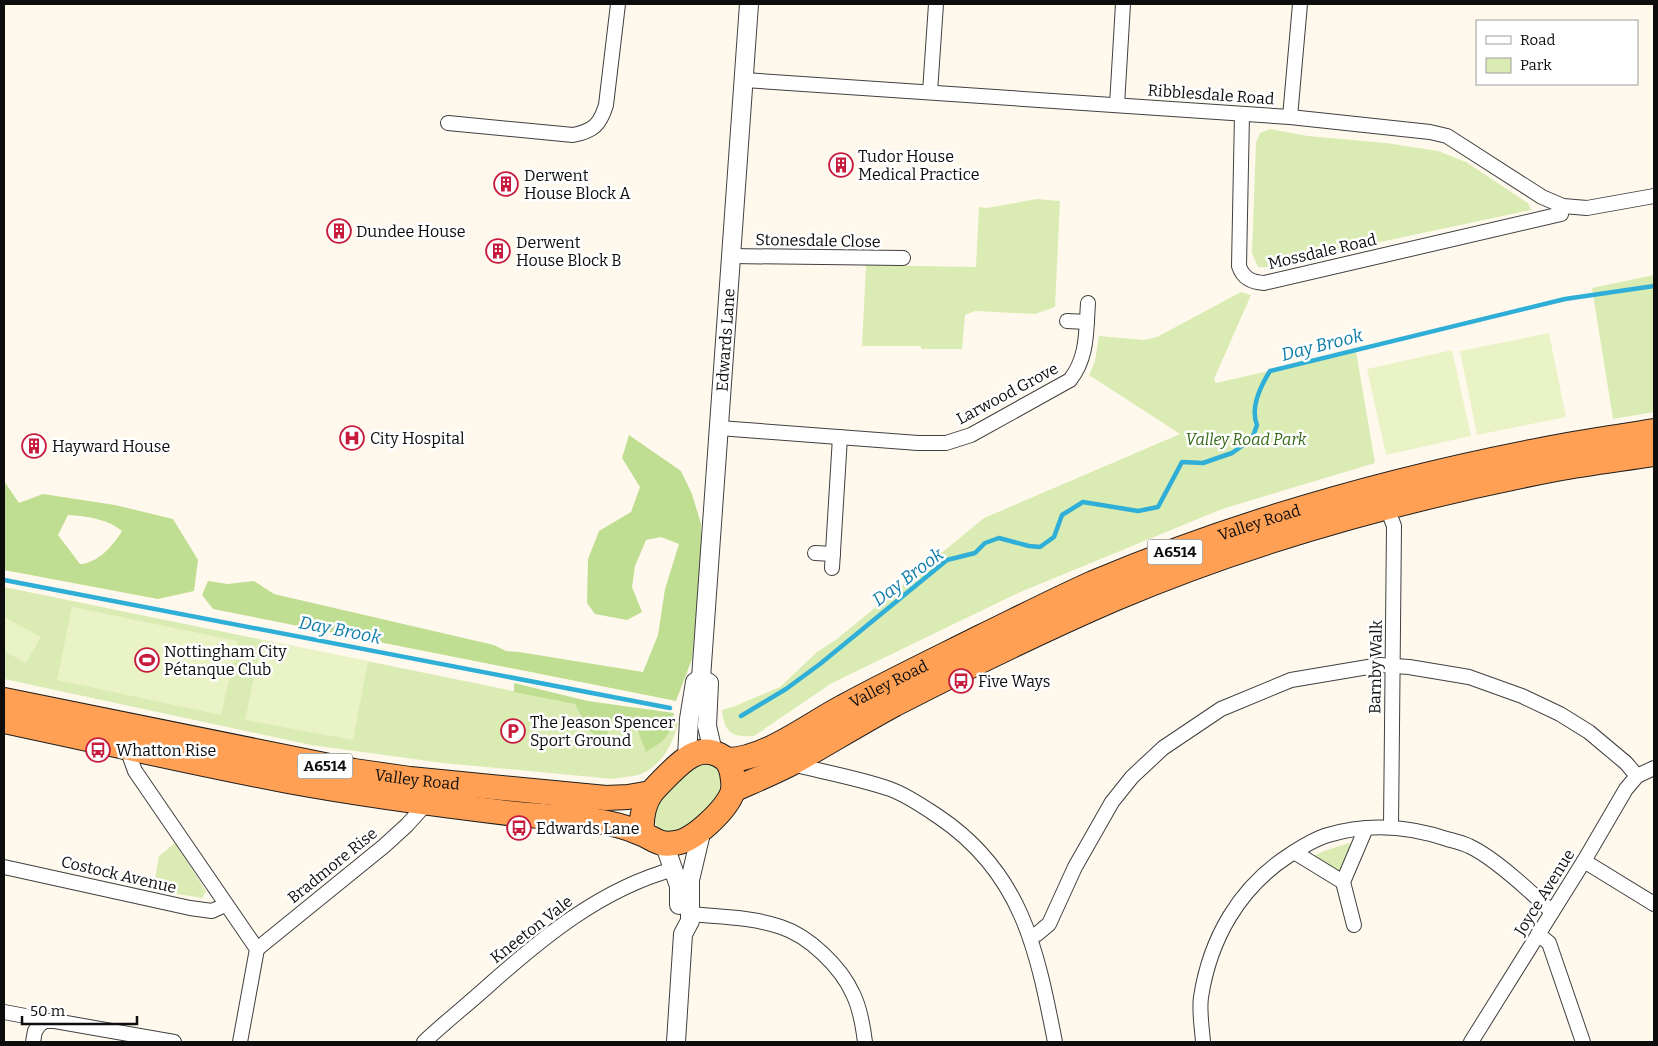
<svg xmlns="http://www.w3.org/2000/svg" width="1658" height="1046" viewBox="0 0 1658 1046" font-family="Bitter,serif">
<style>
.green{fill:#daecb3}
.forest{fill:#c0de91;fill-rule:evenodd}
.pitch{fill:#eaf3c6}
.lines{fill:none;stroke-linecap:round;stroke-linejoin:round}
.stream{stroke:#2faed7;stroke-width:4.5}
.minor-casing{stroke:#404040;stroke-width:16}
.tertiary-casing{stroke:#404040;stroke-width:20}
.trunk-casing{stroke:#1e1e1e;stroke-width:26}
.minor{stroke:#fff;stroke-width:14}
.tertiary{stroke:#fff;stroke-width:18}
.trunk{stroke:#ffa054;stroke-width:24}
.labels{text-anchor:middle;stroke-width:5;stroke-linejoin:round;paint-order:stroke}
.shield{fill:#fff;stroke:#565656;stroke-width:1}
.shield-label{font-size:15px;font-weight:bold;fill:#0d0d0d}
.street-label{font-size:16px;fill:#0d0d0d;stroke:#fff}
.poi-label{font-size:16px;fill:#0d0d0d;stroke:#fff;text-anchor:start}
.park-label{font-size:16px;font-style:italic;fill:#366918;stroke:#fff}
.water-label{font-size:18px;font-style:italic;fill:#0d7da8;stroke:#fff}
</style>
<rect width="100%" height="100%" fill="#fff9ed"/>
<g class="green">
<polygon points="1270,129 1308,136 1386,143 1438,151 1466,162 1528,203 1531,210 1338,251 1276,267 1258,267 1252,253 1256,143 1260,133"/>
<polygon points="1037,199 1060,201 1055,307 1035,314 975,311 965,315 962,349 921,349 921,346 862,346 866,265 976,267 979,207 987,208"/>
<polygon points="1654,275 1654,412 1613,419 1592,288"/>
<path d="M1241,292L1251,295L1214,379L1216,383L1356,351L1375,463L1222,509L1018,593L832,683L754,736C732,738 724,732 722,710L735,706L780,687L817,652L837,639L984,518L1180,434L1089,375L1095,361L1099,336L1144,340L1157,337Z"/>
<path d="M4,587L582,705L678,723C673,744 662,765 641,774C633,777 622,777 613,779L443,763L311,745L4,679Z"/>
<polygon points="709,764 718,769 722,777 723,787 720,795 685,828 673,831 665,831 657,827 652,815 657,799 696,765"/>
<polygon points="175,843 206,891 202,898 153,890 159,856"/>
<polygon points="1349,843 1354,845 1341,871 1337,873 1312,857 1324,851"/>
</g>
<g class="forest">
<polygon points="629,435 681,471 692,494 701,524 701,560 692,659 676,701 213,609 202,595 208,581 228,584 254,581 274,594 494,645 506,651 519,652 643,672 658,635 665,589 679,544 661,537 646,540 635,566 632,587 642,612 627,620 595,614 587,603 588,559 599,531 631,512 640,487 622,458"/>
<path d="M4,481L19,503L43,494L115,505L173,519L198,560L194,591L158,599L4,570ZM68,515C86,516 108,519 122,531C113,546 98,563 80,564L58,535Z"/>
<path d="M514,683L588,701L674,713C669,738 667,739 646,752L636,725L613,718L604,743L588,729L575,704L514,692Z"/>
</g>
<g class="pitch">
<polygon points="1549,333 1566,417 1477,435 1460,351"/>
<polygon points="1452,350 1471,436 1386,455 1367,369"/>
<polygon points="72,607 238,641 221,715 57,680"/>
<polygon points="4,617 41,637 26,663 4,651"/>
<polygon points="262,640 368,661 353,740 245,720"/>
</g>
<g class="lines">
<g class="stream">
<polyline points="4,580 670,708"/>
<path d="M741,716L786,689L820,664L947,560L975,553L985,543L999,538L1029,546L1040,547L1054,537L1062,515L1083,502L1138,511L1158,507L1182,462L1203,463L1232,453L1252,439L1257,425C1250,408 1260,387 1270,371L1565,299L1654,286"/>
</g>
<g class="minor-casing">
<g id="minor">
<polyline points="744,80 1290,117 1430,132 1447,136 1542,197 1563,206 1587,208 1654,196"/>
<polyline points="930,92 936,4"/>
<polyline points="1117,105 1123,4"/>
<path d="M1242,114L1239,266C1243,278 1251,282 1264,283L1561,214L1563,206"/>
<polyline points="1290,117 1300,4"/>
<path d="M448,123L573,135C593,131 600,125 606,105L618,4"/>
<polyline points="731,256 903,258"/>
<polyline points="1067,321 1087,322"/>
<path d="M719,428L918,443H946L971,435L1070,380C1088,357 1086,331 1088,303"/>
<polyline points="1387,508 1394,526 1391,827"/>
<polyline points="815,553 833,554"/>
<polyline points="832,568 840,437"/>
<polyline points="126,746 135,771 257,949 240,1042"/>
<path d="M791,764C824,772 858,778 890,789C907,795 924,807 939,817C1022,873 1037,950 1055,1042"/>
<polyline points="1294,852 1343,882"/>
<polyline points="1584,861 1654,904"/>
<polyline points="4,867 190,908 212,911 225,905"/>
<path d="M690,914C720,917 752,917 781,927C809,936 841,967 853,994C860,1008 863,1026 865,1042"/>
<polyline points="1354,925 1343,882 1366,828"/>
<polyline points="1538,934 1549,943 1583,1042"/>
<polyline points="1030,936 1037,934 1049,924 1075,867 1112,802 1132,777 1163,748 1221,709 1291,680 1380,665 1409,667 1469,677 1522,696 1560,714 1589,732 1626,763 1637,776"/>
<polyline points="257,949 384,846 407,825 426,804"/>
<polyline points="4,1012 36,1018 41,1023"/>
<polyline points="41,1023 46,1021 55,1021 174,1042"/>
<polyline points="33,1042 35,1031 41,1023"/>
<path d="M424,1042C444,1023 467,1005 488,986C543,937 601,889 674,869"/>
<path d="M1203,1042C1202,1028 1199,1011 1201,997C1210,939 1239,888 1288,856C1300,848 1314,839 1328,835C1367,823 1409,826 1447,839C1454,841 1462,843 1469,846C1495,858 1531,892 1552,912"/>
<polyline points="1471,1042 1584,861 1626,789 1637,776 1654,768"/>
</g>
</g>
<g class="tertiary-casing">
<g id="tertiary">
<path id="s1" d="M701,678L749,4"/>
<polyline points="701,678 709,683 707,726 713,752"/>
<polyline points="687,757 689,719 695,682 701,678"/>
<polyline points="664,843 679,886 679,905"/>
<polyline points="676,1042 683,934 690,921 690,880 702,829"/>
</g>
</g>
<g class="trunk-casing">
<g id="trunk">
<path id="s2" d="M4,700L354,771L410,779L606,798L628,797L651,793"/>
<path d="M4,721C99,741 193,763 288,781C364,795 440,805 516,814C557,818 601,816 640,833C654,838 658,846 675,843C694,841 727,809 733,791C734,786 733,779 732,773C730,764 727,759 719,755C698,744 681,762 667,776C662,781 656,787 651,793C643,805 641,819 642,833"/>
<path id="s3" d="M727,760C765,760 810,724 843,707C889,682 935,660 981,637C1018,619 1055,600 1093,583C1236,523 1394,478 1546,449C1582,442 1618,437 1654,431"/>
<path d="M733,790C753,781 773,773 792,763C826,744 860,723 895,704C967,667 1040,631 1114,599C1255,539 1406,498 1556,469C1589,463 1622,459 1654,454"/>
</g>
</g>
<use href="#minor" class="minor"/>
<use href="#tertiary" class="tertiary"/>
<use href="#trunk" class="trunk"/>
</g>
<defs>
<g id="building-ring" transform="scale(1.25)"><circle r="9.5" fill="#fff" stroke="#c71b3e" stroke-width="1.5"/><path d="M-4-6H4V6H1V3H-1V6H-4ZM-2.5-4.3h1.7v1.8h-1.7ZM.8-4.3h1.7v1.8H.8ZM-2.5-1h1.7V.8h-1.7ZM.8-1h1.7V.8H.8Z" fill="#c71b3e"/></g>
<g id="hospital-ring" transform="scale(1.25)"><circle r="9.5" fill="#fff" stroke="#c71b3e" stroke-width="1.5"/><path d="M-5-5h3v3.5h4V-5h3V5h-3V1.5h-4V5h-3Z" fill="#c71b3e"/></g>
<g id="stadium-ring" transform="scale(1.25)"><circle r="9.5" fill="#fff" stroke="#c71b3e" stroke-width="1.5"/><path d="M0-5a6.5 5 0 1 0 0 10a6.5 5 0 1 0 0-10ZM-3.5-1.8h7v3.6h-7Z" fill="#c71b3e"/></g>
<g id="bus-ring" transform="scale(1.25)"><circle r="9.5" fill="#fff" stroke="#c71b3e" stroke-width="1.5"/><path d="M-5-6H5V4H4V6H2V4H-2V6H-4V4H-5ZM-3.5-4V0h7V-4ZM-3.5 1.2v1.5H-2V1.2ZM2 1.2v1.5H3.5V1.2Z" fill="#c71b3e"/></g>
<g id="parking-ring" transform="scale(1.25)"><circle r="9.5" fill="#fff" stroke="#c71b3e" stroke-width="1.5"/><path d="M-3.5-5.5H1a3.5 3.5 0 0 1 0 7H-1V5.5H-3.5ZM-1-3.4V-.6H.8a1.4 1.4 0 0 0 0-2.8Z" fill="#c71b3e"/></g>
</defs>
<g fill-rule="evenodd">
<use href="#building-ring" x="841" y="165"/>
<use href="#building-ring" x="506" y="184"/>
<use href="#building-ring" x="339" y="231"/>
<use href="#building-ring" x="498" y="251"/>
<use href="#hospital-ring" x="352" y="438"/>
<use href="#building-ring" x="34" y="446"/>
<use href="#stadium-ring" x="147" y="660"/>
<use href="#bus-ring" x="961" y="681"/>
<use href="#parking-ring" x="513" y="731"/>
<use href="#bus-ring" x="98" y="750"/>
<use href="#bus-ring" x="519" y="828"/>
</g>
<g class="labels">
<g class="shield">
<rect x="1147.5" y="539.5" width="55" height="25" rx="4"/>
<rect x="297.5" y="753.5" width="55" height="25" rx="4"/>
</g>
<g class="shield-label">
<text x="1175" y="557">A6514</text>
<text x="325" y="771">A6514</text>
</g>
<g class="street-label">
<text transform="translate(1211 94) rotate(4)" y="6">Ribblesdale Road</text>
<text transform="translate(818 240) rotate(1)" y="6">Stonesdale Close</text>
<text transform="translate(1322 251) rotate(-13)" y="6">Mossdale Road</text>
<text dy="6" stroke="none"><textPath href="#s1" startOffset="339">Edwards Lane</textPath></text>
<text transform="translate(1007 393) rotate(-28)" y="6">Larwood Grove</text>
<text dy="6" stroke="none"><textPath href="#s3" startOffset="585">Valley Road</textPath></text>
<text transform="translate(1375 667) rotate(-89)" y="6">Barnby Walk</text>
<text dy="6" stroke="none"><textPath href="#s3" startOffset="180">Valley Road</textPath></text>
<text dy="6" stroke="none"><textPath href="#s2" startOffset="421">Valley Road</textPath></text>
<text transform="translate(332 865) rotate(-39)" y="6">Bradmore Rise</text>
<text transform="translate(119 874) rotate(13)" y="6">Costock Avenue</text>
<text transform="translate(1544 892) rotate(-58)" y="6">Joyce Avenue</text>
<text transform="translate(531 929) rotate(-38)" y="6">Kneeton Vale</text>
</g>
<g class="poi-label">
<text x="858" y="162">Tudor House<tspan x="858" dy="18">Medical Practice</tspan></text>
<text x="524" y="181">Derwent<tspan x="524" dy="18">House Block A</tspan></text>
<text x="356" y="237">Dundee House</text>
<text x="516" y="248">Derwent<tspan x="516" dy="18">House Block B</tspan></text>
<text x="370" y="444">City Hospital</text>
<text x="52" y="452">Hayward House</text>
<text x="164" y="657">Nottingham City<tspan x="164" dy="18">Pétanque Club</tspan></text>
<text x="978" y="687">Five Ways</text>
<text x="530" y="728">The Jeason Spencer<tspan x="530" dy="18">Sport Ground</tspan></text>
<text x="116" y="756">Whatton Rise</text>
<text x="536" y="834">Edwards Lane</text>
</g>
<g class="park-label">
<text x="1246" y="445">Valley Road Park</text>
</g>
<g class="water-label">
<text transform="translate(1322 345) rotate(-14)" y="6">Day Brook</text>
<text transform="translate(908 577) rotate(-37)" y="6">Day Brook</text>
<text transform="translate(340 630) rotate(11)" y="6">Day Brook</text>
</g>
</g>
<rect width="1658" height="1046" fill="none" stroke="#0d0d0d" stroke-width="10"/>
<rect x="1476" y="20" width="162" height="65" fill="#ffffff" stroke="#9e9e9e"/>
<rect x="1486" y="36" width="25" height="8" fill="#ffffff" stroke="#9e9e9e"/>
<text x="1520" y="45" font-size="15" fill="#0d0d0d">Road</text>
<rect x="1486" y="58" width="25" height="15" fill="#daecb3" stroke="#9e9e9e"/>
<text x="1520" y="70" font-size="15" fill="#0d0d0d">Park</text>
<path d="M22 1016v8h115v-8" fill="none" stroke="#0d0d0d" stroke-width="2.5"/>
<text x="30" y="1016" font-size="15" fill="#0d0d0d" stroke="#ffffff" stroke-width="4" paint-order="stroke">50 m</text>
</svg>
